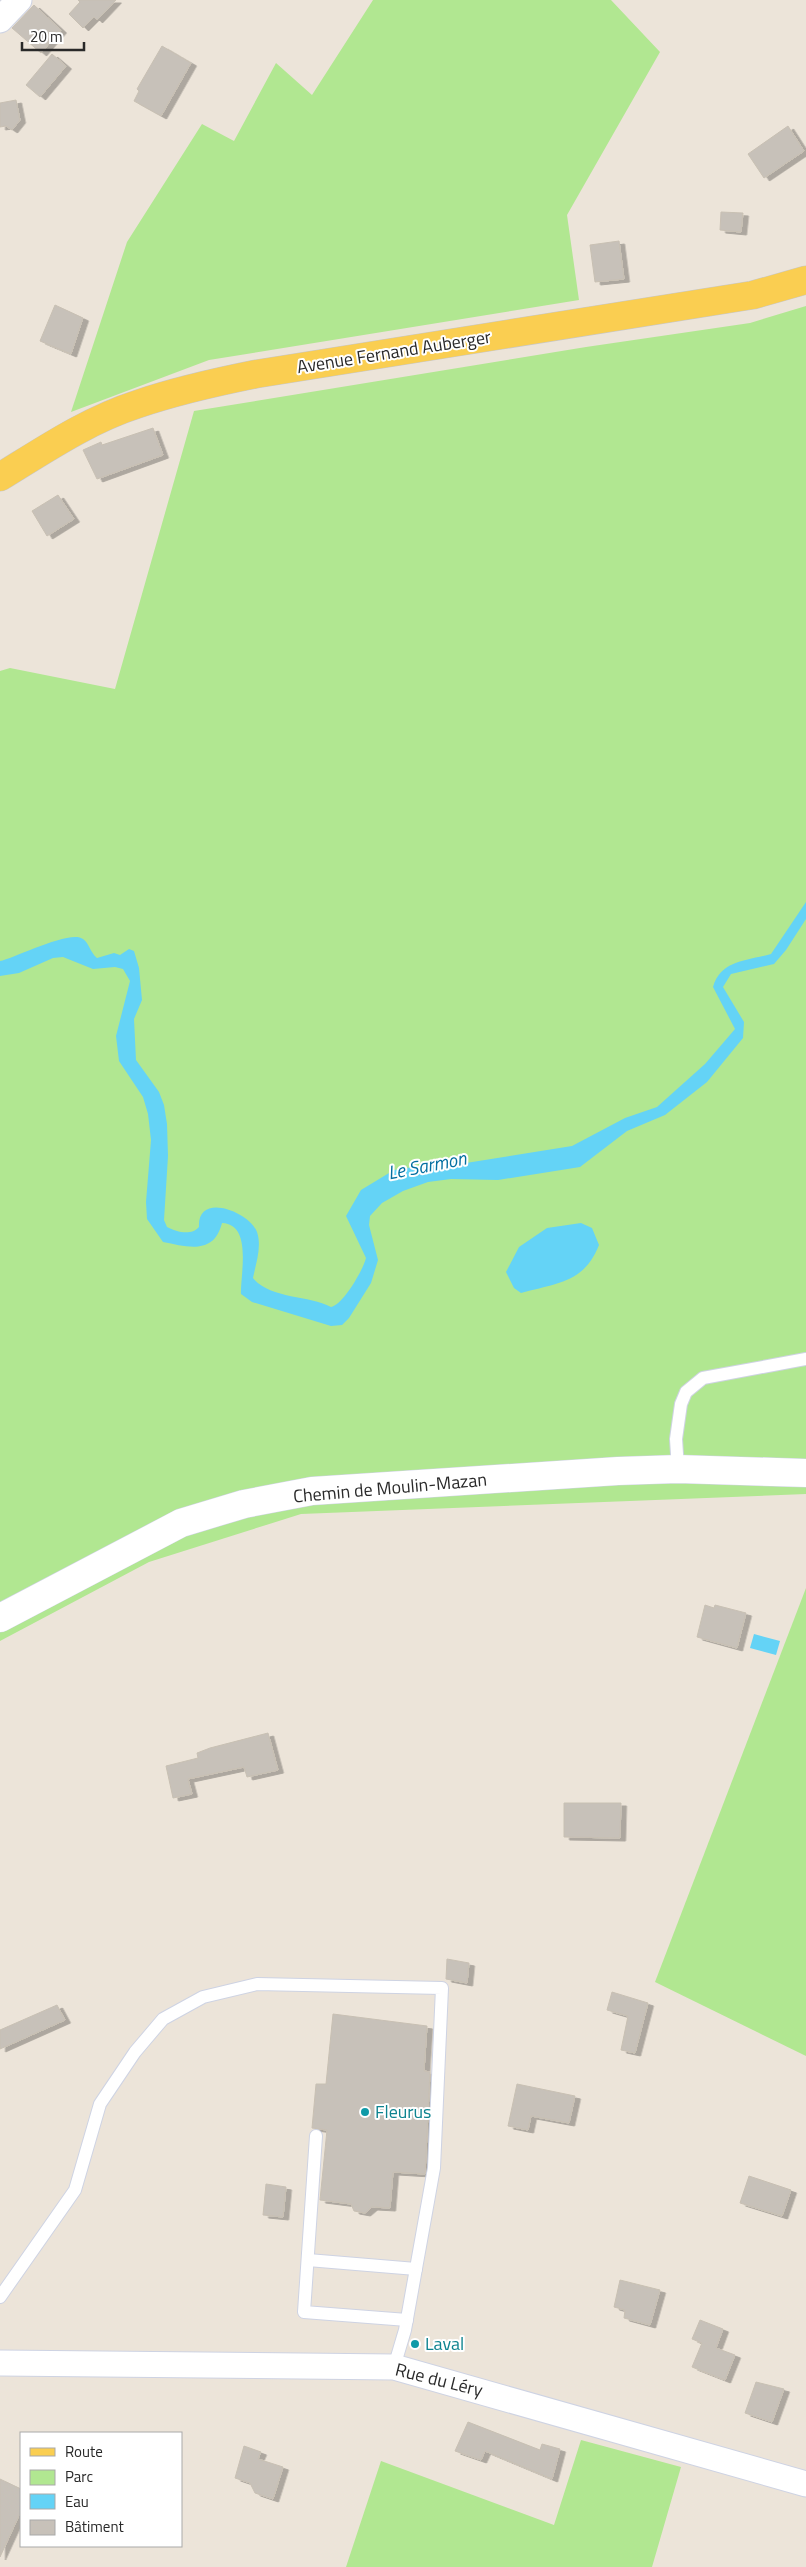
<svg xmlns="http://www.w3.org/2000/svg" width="806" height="2567" viewBox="0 0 806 2567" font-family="'Titillium Web',sans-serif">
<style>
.green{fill:#b1e791}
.water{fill:#64d3f6}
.building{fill:#c7c1b9;stroke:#c8c0b3;filter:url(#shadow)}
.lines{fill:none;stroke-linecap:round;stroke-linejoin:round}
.lane-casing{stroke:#ced3e3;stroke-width:14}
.street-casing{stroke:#ced3e3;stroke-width:27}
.secondary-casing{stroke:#ced3e3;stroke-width:29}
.primary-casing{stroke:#c7c7c7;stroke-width:29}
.lane{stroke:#fff;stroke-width:12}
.street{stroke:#fff;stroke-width:25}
.secondary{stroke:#fff;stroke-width:28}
.primary{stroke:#face51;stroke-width:28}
.culture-dot{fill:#0f9aa8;stroke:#fff;stroke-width:2}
.labels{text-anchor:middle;stroke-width:4;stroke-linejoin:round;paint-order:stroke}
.street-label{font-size:18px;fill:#292929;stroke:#fff}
.culture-label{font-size:18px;fill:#0d838f;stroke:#fff;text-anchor:start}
.water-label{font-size:19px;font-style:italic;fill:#046fa1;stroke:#fff}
</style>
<defs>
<filter id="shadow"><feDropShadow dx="5.5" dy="3" stdDeviation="0" flood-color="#0004"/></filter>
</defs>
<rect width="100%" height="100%" fill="#ece4d9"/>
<g class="green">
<polygon points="373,0 611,0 660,52 567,215 579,300 209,360 71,412 127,242 202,124 234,141 276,63 312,95"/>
<polygon points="806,306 806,1494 301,1514 149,1562 0,1641 0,671 10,668 115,689 194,411 586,347 750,323"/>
<polygon points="806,1588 806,2056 655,1982"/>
<polygon points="581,2440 681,2467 652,2567 346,2567 381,2461 554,2525"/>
</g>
<g class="water">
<path d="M806,902V919L786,950L774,964L731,974L723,987L744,1022L743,1038L707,1082L665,1115L627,1131L580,1167L498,1180L451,1179L428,1182L403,1191L382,1203L370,1216L369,1225L378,1260L371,1283L349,1318L342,1325L331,1326L252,1302L241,1294C240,1276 253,1224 222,1223C214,1255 188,1247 163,1242L147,1219L146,1202L151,1140L148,1114L143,1097L119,1061L116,1036L130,981L123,969L115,967L93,969L63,957L53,958L19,973L0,976V961C15,958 71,929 83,939C89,943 90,952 97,958L114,953L120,955L129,949L134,951L139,968L142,1000L134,1019L136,1060L159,1092L164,1105L167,1124L168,1156L164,1220L167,1227C177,1232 191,1236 199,1227C197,1191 250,1212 257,1232C262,1247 256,1263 253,1278C270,1299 309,1295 331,1307C343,1305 363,1270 366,1258L346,1216L361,1190L394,1170L445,1162L466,1163L572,1146L625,1118L657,1107L705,1064L735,1029L713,987C721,960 746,961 771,954Z"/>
<path d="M581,1223L592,1228L599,1245C584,1283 557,1283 521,1293L514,1288L506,1272L519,1247L547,1228Z"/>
<polygon points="754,1634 780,1641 776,1655 750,1648"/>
</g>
<g class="building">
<polygon points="78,0 116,0 97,20 94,17 83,28 69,14 80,2"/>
<polygon points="34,5 61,30 41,53 12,28"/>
<polygon points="162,46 191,63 161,116 134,101 139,91 137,89"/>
<polygon points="52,54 66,66 40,97 26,85"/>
<polygon points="16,100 20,120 12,130 6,126 0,127 0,103"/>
<polygon points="788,126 804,151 764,178 748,154"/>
<polygon points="721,212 743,213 741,232 720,230"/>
<polygon points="619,241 624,279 595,282 590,245"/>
<polygon points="55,305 83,318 71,354 40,341"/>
<polygon points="153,428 163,455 97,479 83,450 101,442 102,445"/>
<polygon points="58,495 74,519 47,536 32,511"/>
<polygon points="705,1605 714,1608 715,1605 746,1613 737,1648 697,1637"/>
<polygon points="268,1733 278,1770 247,1777 244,1767 188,1779 192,1794 173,1798 166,1766 198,1758 197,1753 210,1748"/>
<polygon points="564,1803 621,1803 620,1838 564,1837"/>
<polygon points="447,1959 469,1963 467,1983 446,1979"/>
<polygon points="612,1992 648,2003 635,2053 621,2050 628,2016 607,2010"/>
<polygon points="57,2005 65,2020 0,2049 0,2030"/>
<polygon points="333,2014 427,2026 424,2071 430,2072 425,2174 393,2172 390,2208 372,2207 365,2213 354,2211 351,2204 320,2200 327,2130 312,2128 316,2084 326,2084"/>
<polygon points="517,2084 575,2096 569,2123 531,2116 528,2130 508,2126"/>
<polygon points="749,2176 791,2190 782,2216 740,2203"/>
<polygon points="266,2184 286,2187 283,2217 263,2215"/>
<polygon points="620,2280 660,2290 650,2325 624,2318 625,2310 614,2307"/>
<polygon points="700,2320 723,2329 716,2348 735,2355 725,2380 692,2367 702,2343 692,2339"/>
<polygon points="756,2382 784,2389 772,2422 745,2413"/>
<polygon points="468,2422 540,2450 542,2444 560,2449 552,2479 485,2451 481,2460 455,2451"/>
<polygon points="244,2446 261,2452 258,2459 283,2467 273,2499 255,2493 250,2483 235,2478"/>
<polygon points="0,2479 21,2489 21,2511 0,2557"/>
</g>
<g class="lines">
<g class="lane-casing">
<g id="lane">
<polyline points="678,1469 676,1439 681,1404 686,1392 703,1378 806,1359"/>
<polyline points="316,2136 304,2312 407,2320"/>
<polyline points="308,2260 416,2269"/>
<polyline points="0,2297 75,2190 100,2104 135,2052 163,2019 203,1997 257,1984 442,1988 434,2168 405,2330 394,2367"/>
</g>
</g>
<g class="street-casing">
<g id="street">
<polyline points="0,20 19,0"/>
<polyline points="0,2363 394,2367 806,2484"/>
</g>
</g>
<g class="secondary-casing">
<polyline id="secondary" points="0,1618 181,1523 244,1504 312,1491 618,1471 678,1469 806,1473"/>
</g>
<g class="primary-casing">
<path id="primary" d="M0,477C44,450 88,420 138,404C176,391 216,382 256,374L753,295L806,280"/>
</g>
<use href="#lane" class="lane"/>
<use href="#street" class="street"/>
<use href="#secondary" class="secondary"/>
<use href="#primary" class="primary"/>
</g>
<g class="culture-dot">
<circle cx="365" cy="2112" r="5"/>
<circle cx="415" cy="2344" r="5"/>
</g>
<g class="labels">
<g class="street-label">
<text transform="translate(394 352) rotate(-9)" y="6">Avenue Fernand Auberger</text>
<text transform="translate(390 1488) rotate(-5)" y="6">Chemin de Moulin-Mazan</text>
<text transform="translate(439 2380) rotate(14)" y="6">Rue du Léry</text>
</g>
<g class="culture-label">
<text x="375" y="2118">Fleurus</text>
<text x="425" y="2350">Laval</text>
</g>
<g class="water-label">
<text transform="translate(427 1165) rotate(-11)" y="7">Le Sarmon</text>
</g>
</g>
<rect x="20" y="2432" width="162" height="115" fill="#ffffff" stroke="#a9a9a9"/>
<rect x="30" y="2448" width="25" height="8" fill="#face51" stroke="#a9a9a9"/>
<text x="65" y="2457" font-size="15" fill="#292929">Route</text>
<rect x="30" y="2470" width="25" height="15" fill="#b1e791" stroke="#a9a9a9"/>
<text x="65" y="2482" font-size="15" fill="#292929">Parc</text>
<rect x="30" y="2494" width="25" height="15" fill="#64d3f6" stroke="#a9a9a9"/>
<text x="65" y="2507" font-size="15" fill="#292929">Eau</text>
<rect x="30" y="2520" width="25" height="15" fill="#c7c1b9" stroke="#a9a9a9"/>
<text x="65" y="2532" font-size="15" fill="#292929">Bâtiment</text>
<path d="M22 42v8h62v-8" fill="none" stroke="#292929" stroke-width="2.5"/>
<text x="30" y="42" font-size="15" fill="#292929" stroke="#ffffff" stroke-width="4" paint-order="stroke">20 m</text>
</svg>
